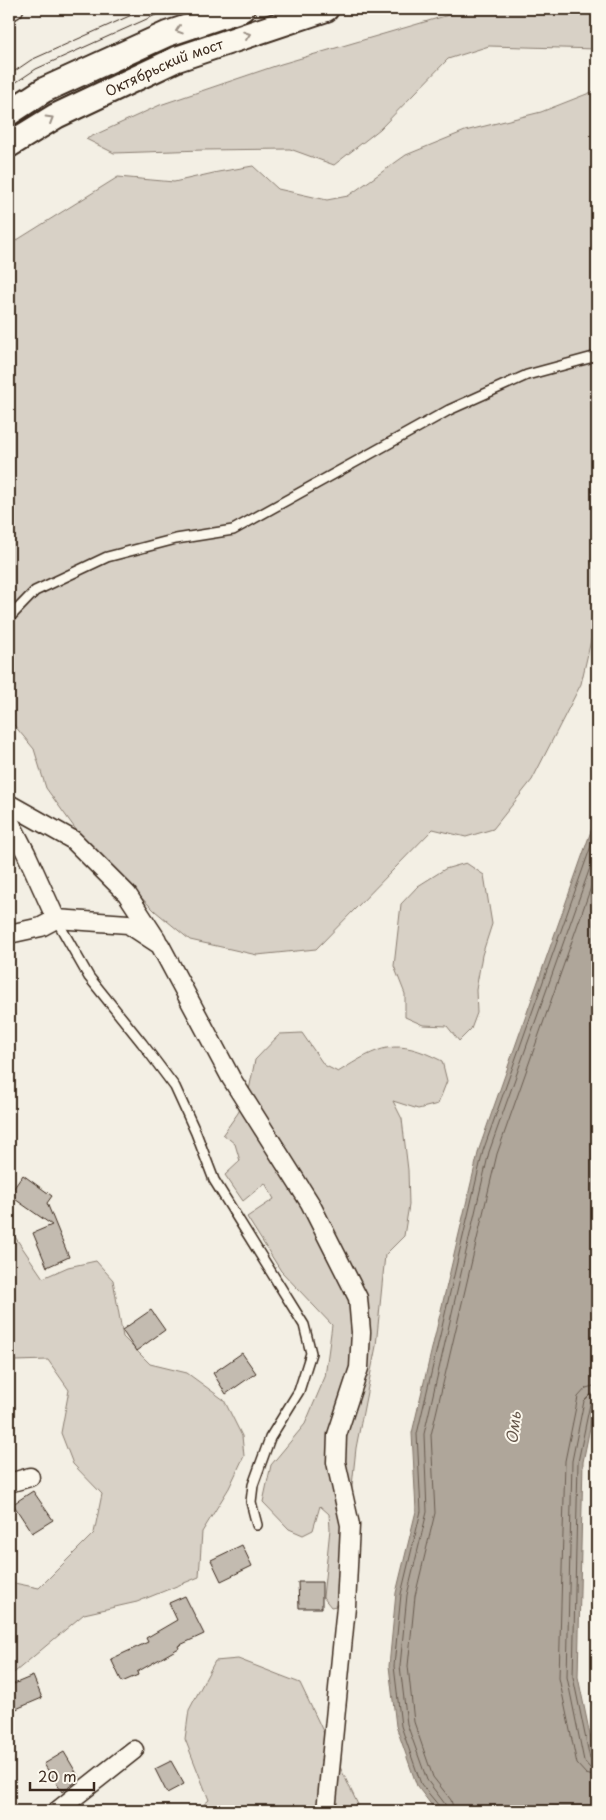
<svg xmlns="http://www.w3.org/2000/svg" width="606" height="1820" viewBox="0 0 606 1820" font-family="'Playpen Sans',sans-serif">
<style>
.green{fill:#d8d1c6;stroke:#8a7e72}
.water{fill:#afa69a;stroke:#817468}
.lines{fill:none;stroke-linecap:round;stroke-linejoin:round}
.shore{stroke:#695c50;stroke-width:1}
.building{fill:#c3bbb0;stroke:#3b2a1e}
.service-casing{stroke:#3b2a1e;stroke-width:12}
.minor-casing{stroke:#3b2a1e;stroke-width:21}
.secondary-casing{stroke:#3b2a1e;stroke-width:28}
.service{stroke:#fbf7ec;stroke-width:9}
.minor{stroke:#fbf7ec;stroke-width:18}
.secondary{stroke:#fbf7ec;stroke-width:24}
.tram{stroke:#3b2a1e;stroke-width:1}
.oneway{stroke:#9b9085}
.labels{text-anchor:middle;stroke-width:4;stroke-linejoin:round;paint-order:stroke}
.street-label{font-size:14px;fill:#3b2a1e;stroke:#fbf7ec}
.water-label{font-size:15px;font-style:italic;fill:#645549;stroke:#fbf7ec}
</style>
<rect width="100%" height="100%" fill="#f3efe4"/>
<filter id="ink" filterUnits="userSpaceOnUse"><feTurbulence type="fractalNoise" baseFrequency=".02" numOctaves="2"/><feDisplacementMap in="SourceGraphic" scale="10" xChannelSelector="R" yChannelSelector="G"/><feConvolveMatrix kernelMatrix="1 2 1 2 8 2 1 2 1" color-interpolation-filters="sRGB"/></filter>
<g filter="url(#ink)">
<g class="green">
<polygon points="469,9 597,9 597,49 489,46 448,59 380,129 334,165 290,149 203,150 114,153 86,139 160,105 281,64"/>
<polygon points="597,90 597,614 581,684 532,780 493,829 466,837 433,829 316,949 257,955 190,940 155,911 87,845 46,788 34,749 9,719 9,245 118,177 174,182 218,172 253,166 278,189 327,200 348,196 406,155 465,131 541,112"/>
<polygon points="466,863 484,875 492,924 482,955 476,990 477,1013 471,1029 459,1041 447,1026 423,1025 405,1017 405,994 394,966 401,904 418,886 445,869"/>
<path d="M302,1033L324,1065L338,1072C380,1046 395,1037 442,1061L447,1081L438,1104L418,1109L393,1101L402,1119L408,1170L409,1205L404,1236L385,1255L376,1346L356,1448L340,1599L336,1606L331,1607L323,1597L330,1529L329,1514L320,1506L313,1530L303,1535L289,1529L263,1502L271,1465L305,1424L325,1377L332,1325L281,1271L247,1217L274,1199L265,1183L243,1201L225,1175L240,1161L235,1144L223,1134L238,1113L249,1090L255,1060L280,1034Z"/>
<polygon points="9,1228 43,1278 68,1267 96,1261 113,1280 123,1337 150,1364 187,1373 224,1400 242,1436 244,1456 229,1488 202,1532 199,1577 137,1602 84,1614 9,1677 9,1582 39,1588 94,1533 102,1494 73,1464 61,1433 69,1390 48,1360 15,1361 9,1336"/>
<polygon points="238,1659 300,1683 361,1811 196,1811 209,1800 185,1739 189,1710 215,1661"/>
</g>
<polygon class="water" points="597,814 597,1393 583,1462 578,1677 597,1769 597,1811 436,1811 417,1786 396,1726 389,1666 396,1593 416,1511 412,1433 479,1149"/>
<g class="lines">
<g class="shore">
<polyline points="597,1385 586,1388 578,1397 565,1461 559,1678 577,1764 586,1774 597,1777"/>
<polyline points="597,1393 590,1395 584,1401 572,1461 567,1677 584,1761 590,1768 597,1769"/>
<polyline points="597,1399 593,1400 590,1404 578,1462 573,1677 590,1759 593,1762 597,1763"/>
<polyline points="440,1811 439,1806 421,1784 401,1726 394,1666 401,1594 421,1511 417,1434 483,1151 597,829"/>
<polyline points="446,1811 445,1804 427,1780 407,1724 400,1666 407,1595 427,1512 424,1434 489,1152 597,848"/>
<polyline points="454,1811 451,1800 433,1777 414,1722 408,1666 415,1596 435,1513 431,1435 497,1154 597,870"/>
</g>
</g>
<g class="building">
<polygon points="23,1175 52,1196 47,1203 69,1257 47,1267 33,1233 52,1225 9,1195"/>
<polygon points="151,1310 165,1330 136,1351 122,1330"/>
<polygon points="242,1353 256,1373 226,1394 213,1373"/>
<polygon points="33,1491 53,1520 32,1533 13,1504"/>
<polygon points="242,1545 252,1566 221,1581 211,1560"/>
<polygon points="298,1582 322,1582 322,1608 299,1608"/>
<polygon points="185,1596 204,1634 178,1646 179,1648 137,1672 138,1675 122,1682 111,1659 148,1642 146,1638 177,1620 169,1603"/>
<polygon points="33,1676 42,1698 9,1712 9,1686"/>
<polygon points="64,1752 80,1779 62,1792 44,1764"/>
<polygon points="171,1761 184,1784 167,1793 155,1769"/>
</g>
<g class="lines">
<g class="service-casing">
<g id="service">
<polyline points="9,618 35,591 107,557 176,539 233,530 449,410 527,375 597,356"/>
<polyline points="56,919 89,977 142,1043 175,1087 196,1133 214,1180 304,1325 311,1353 299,1391 270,1438 253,1485 251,1502 257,1525"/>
</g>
</g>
<g class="minor-casing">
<g id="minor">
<polyline points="9,12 14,9"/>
<polyline points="9,804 73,840 127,894 157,940"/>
<polyline points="9,820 26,853 56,919"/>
<polyline points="56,919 128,924 160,945 231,1078 310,1203 358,1298 361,1332 359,1368 337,1435 336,1462 350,1525 346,1607 326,1811"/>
<polyline points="9,934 41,927 56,919"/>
<polyline points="9,1483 30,1477"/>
<polyline points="57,1811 134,1750"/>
</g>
</g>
<g class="secondary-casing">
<g id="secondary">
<polyline points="9,113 44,90 167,34 242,9"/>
<path id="s1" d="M9,145L56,116L177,59L326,9"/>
</g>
</g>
<use href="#service" class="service"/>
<use href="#minor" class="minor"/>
<use href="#secondary" class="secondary"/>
<g class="tram">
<polyline points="9,75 31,60 145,9"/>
<polyline points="9,87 36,69 169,9"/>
</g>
</g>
<defs><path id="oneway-chevron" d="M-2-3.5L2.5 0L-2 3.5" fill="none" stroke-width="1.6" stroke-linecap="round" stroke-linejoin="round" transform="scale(1.25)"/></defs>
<g class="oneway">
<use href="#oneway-chevron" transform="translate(179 30) rotate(162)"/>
<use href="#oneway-chevron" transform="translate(247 35) rotate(-19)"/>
<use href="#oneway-chevron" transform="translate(50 119) rotate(-31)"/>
</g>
</g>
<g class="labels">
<g class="street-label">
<text dy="5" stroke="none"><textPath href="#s1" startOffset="174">Октябрьский мост</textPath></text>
</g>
<g class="water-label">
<text transform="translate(514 1428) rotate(-83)" y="5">Омь</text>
</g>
</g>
<rect width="606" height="1820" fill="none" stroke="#fbf7ec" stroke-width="30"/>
<rect x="15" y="15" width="576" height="1790" fill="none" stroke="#3b2a1e" stroke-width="2" filter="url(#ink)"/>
<path d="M30 1782v8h64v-8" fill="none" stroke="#3b2a1e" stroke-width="2.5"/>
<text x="38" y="1782" font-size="15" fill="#3b2a1e" stroke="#fbf7ec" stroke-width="4" paint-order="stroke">20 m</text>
</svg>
